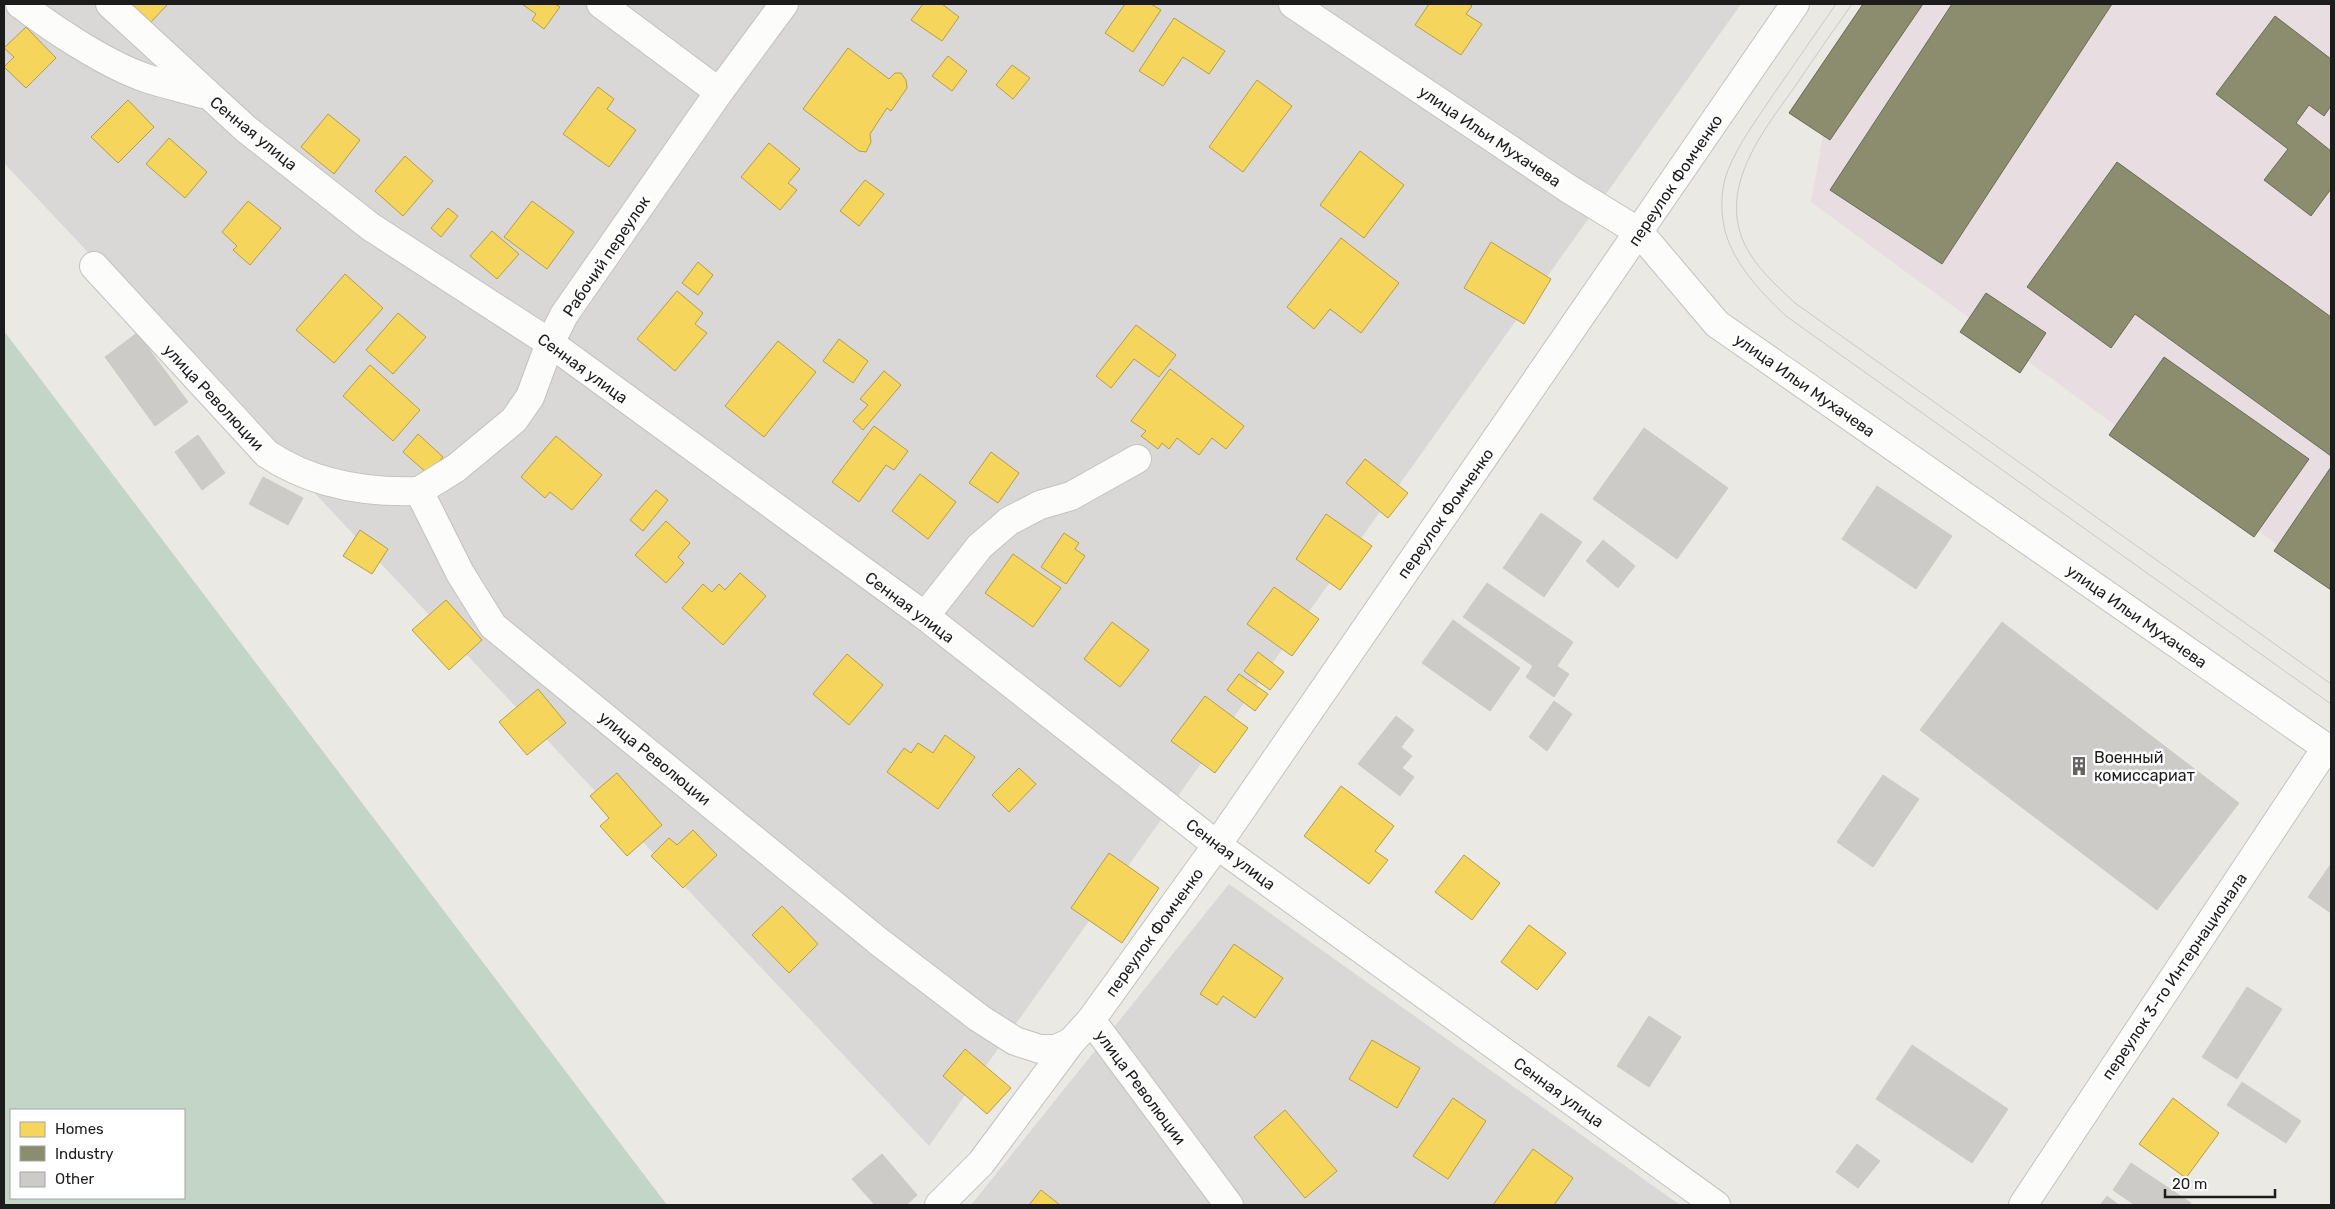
<svg xmlns="http://www.w3.org/2000/svg" width="2335" height="1209" viewBox="0 0 2335 1209" font-family="Rubik,sans-serif">
<style>
.residential{fill:#d9d8d6}
.industrial{fill:#e8dde1}
.cemetery{fill:#c3d5c7;fill-rule:evenodd}
.homes{fill:#f6d55c;stroke:#b59e49}
.industry{fill:#8c8c6e;stroke:#6a6a55}
.building{fill:#cccbc7;stroke:#cdcbc5}
.lines{fill:none;stroke-linecap:round;stroke-linejoin:round}
.minor-casing{stroke:#c3c2c0;stroke-width:30}
.minor{stroke:#fcfcfb;stroke-width:28}
.tram{stroke:#c9c9c8;stroke-width:1}
.labels{text-anchor:middle;stroke-width:5;stroke-linejoin:round;paint-order:stroke}
.street-label{font-size:16px;fill:#1c1c1c;stroke:#fff}
.poi-label{font-size:16px;fill:#1c1c1c;stroke:#fff;text-anchor:start}
</style>
<rect width="100%" height="100%" fill="#eae9e4"/>
<g class="residential">
<polygon points="4,4 1741,4 929,1146 4,163"/>
<polygon points="1229,884 1680,1205 971,1205"/>
</g>
<polygon class="industrial" points="1899,4 2331,4 2331,584 1811,202 1828,108"/>
<path class="cemetery" d="M4,331L667,1205H4ZM11,1110H184V1198H11Z"/>
<g class="homes">
<polygon points="131,4 168,4 151,22"/>
<polygon points="522,4 555,4 560,7 544,29 532,20 536,14"/>
<polygon points="923,4 942,4 959,17 942,41 911,20"/>
<polygon points="1125,4 1151,4 1161,10 1133,52 1105,33"/>
<polygon points="1429,4 1469,4 1472,6 1466,14 1482,24 1461,55 1415,25"/>
<polygon points="1174,18 1225,51 1209,74 1183,57 1163,86 1139,71"/>
<polygon points="26,27 56,58 26,88 4,67 14,57 4,48"/>
<polygon points="848,48 889,79 895,73 901,73 906,80 907,88 891,111 887,108 870,134 871,142 866,152 859,151 803,109"/>
<polygon points="948,56 967,71 952,91 932,76"/>
<polygon points="1012,65 1030,78 1013,99 996,85"/>
<polygon points="1257,80 1292,106 1243,172 1209,147"/>
<polygon points="598,87 614,99 607,109 636,130 609,167 563,134"/>
<polygon points="128,100 154,127 118,163 91,137"/>
<polygon points="328,114 360,140 334,174 301,147"/>
<polygon points="169,138 207,172 185,198 146,164"/>
<polygon points="769,143 800,169 788,183 797,190 780,210 741,177"/>
<polygon points="1360,151 1404,185 1364,238 1320,205"/>
<polygon points="405,156 433,181 403,216 375,191"/>
<polygon points="865,180 884,194 859,226 840,211"/>
<polygon points="248,201 281,228 250,265 233,250 237,246 222,232"/>
<polygon points="532,201 574,232 547,269 504,237"/>
<polygon points="448,208 458,216 441,237 431,228"/>
<polygon points="492,231 519,254 497,279 470,256"/>
<polygon points="1341,238 1399,283 1361,333 1330,309 1314,329 1287,307"/>
<polygon points="1491,242 1551,279 1524,324 1464,288"/>
<polygon points="698,262 713,275 698,295 682,283"/>
<polygon points="345,274 383,308 334,363 296,330"/>
<polygon points="677,291 703,313 695,324 707,333 675,371 637,339"/>
<polygon points="398,313 426,337 393,374 366,350"/>
<polygon points="1136,325 1176,355 1159,377 1134,359 1111,388 1096,376"/>
<polygon points="839,339 868,361 853,383 823,361"/>
<polygon points="778,341 816,372 764,437 725,406"/>
<polygon points="370,365 420,410 393,441 343,396"/>
<polygon points="1170,369 1244,426 1226,449 1212,438 1199,455 1177,438 1169,449 1162,443 1158,449 1141,436 1146,431 1131,421"/>
<polygon points="884,371 901,385 863,430 853,421 868,405 860,399"/>
<polygon points="874,426 908,451 894,470 886,465 859,502 832,482"/>
<polygon points="418,434 443,457 428,474 403,452"/>
<polygon points="556,436 602,475 572,510 550,492 545,498 521,477"/>
<polygon points="991,452 1019,473 998,503 969,483"/>
<polygon points="1365,459 1408,493 1388,518 1346,483"/>
<polygon points="920,474 956,502 928,539 892,511"/>
<polygon points="656,490 668,500 643,531 630,520"/>
<polygon points="1326,514 1372,546 1340,590 1296,559"/>
<polygon points="666,521 690,543 678,557 684,563 666,583 635,555"/>
<polygon points="360,530 388,549 372,574 343,556"/>
<polygon points="1064,533 1079,543 1075,549 1085,556 1066,584 1041,567"/>
<polygon points="1013,554 1061,588 1033,627 985,593"/>
<polygon points="740,573 766,596 723,645 682,608 703,584 712,592 719,584 725,590"/>
<polygon points="1274,587 1319,619 1292,656 1247,624"/>
<polygon points="446,600 482,640 449,670 412,630"/>
<polygon points="1112,622 1149,650 1120,687 1084,659"/>
<polygon points="1258,652 1284,672 1270,690 1244,671"/>
<polygon points="847,654 883,685 849,725 813,694"/>
<polygon points="1239,674 1268,694 1255,711 1227,690"/>
<polygon points="538,689 566,723 527,755 499,722"/>
<polygon points="1205,696 1248,728 1215,773 1171,741"/>
<polygon points="945,735 975,757 938,809 887,772 904,748 911,753 918,743 933,753"/>
<polygon points="1019,768 1036,784 1009,812 992,795"/>
<polygon points="617,773 662,825 627,856 600,826 609,818 590,796"/>
<polygon points="1341,786 1394,826 1375,851 1388,860 1369,884 1304,836"/>
<polygon points="693,830 717,855 683,888 651,856 669,838 677,845"/>
<polygon points="1109,853 1159,888 1122,943 1071,908"/>
<polygon points="1464,855 1500,883 1472,920 1435,892"/>
<polygon points="782,906 818,944 789,973 752,935"/>
<polygon points="1529,925 1566,953 1537,990 1501,962"/>
<polygon points="1234,944 1283,978 1255,1018 1223,996 1217,1005 1200,994"/>
<polygon points="1372,1040 1420,1068 1397,1108 1349,1079"/>
<polygon points="965,1049 1011,1088 987,1114 943,1076"/>
<polygon points="1453,1098 1486,1121 1448,1179 1413,1156"/>
<polygon points="2173,1098 2219,1133 2186,1178 2139,1144"/>
<polygon points="1285,1110 1337,1171 1305,1198 1254,1137"/>
<polygon points="1533,1149 1573,1178 1554,1205 1493,1205"/>
<polygon points="1041,1190 1060,1205 1029,1205"/>
</g>
<g class="industry">
<polygon points="1863,4 1923,4 1830,140 1789,113"/>
<polygon points="1952,4 2112,4 1942,264 1830,190"/>
<polygon points="2275,16 2331,59 2331,106 2324,116 2309,105 2296,123 2331,151 2331,189 2311,216 2264,180 2288,149 2216,94"/>
<polygon points="2117,162 2331,317 2331,456 2135,314 2111,348 2027,287"/>
<polygon points="1986,293 2046,333 2020,373 1960,332"/>
<polygon points="2164,357 2309,459 2254,537 2109,435"/>
<polygon points="2331,467 2331,590 2274,551"/>
</g>
<g class="building">
<polygon points="137,333 188,402 155,426 105,357"/>
<polygon points="1644,428 1728,488 1677,559 1593,499"/>
<polygon points="198,435 225,473 202,490 175,452"/>
<polygon points="263,477 303,498 288,525 249,504"/>
<polygon points="1877,486 1952,536 1916,589 1842,539"/>
<polygon points="1541,513 1582,542 1544,597 1503,568"/>
<polygon points="1603,540 1635,566 1618,588 1586,561"/>
<polygon points="1487,583 1573,642 1557,666 1569,674 1554,697 1526,677 1533,666 1463,617"/>
<polygon points="1453,620 1520,668 1490,711 1422,663"/>
<polygon points="2002,622 2239,803 2157,910 1920,730"/>
<polygon points="1554,701 1572,714 1547,751 1529,737"/>
<polygon points="1396,716 1414,730 1401,747 1412,756 1402,768 1414,777 1400,796 1358,764"/>
<polygon points="1883,775 1919,799 1873,867 1837,842"/>
<polygon points="2331,864 2331,913 2308,897"/>
<polygon points="2247,987 2282,1009 2237,1079 2202,1057"/>
<polygon points="1649,1016 1681,1037 1649,1087 1617,1066"/>
<polygon points="1912,1045 2008,1109 1972,1163 1876,1099"/>
<polygon points="2242,1082 2301,1121 2286,1143 2227,1105"/>
<polygon points="1857,1144 1880,1161 1858,1188 1836,1172"/>
<polygon points="882,1154 917,1195 906,1205 875,1205 852,1179"/>
<polygon points="2131,1163 2191,1203 2189,1205 2135,1205 2113,1190"/>
<polygon points="2107,1196 2119,1205 2100,1205"/>
</g>
<g class="lines">
<g class="minor-casing">
<g id="minor">
<path d="M20,4C53,29 104,63 143,77C162,84 183,88 202,94"/>
<polyline points="110,4 246,129 371,227 550,343 925,616 1217,845 1716,1205"/>
<polyline points="601,4 719,92"/>
<polyline points="1293,4 1569,189 1639,232 1717,324 2331,751"/>
<path d="M94,266L267,454C312,484 366,493 419,491L460,573L493,626L878,941L979,1018L1015,1041L1040,1049H1056L1071,1042L1091,1020L1229,1205"/>
<polyline points="419,491 456,468 514,420 530,397 550,343 564,315 719,92 784,4"/>
<polyline points="925,616 980,546 1009,521 1040,505 1071,496 1137,459"/>
<polyline points="1091,1020 1217,845 1795,4"/>
<polyline points="939,1205 981,1163 1071,1042"/>
<polyline points="2023,1205 2326,748"/>
</g>
</g>
<use href="#minor" class="minor"/>
<g class="tram">
<path d="M1836,4C1815,34 1794,65 1773,95C1757,119 1739,143 1728,170C1719,192 1720,223 1730,245C1742,273 1764,295 1786,316L2331,704"/>
<path d="M1852,4C1833,31 1814,58 1796,85C1765,129 1718,185 1744,243C1756,268 1776,285 1795,303L2331,684"/>
</g>
</g>
<defs>
<g id="building-bare" transform="scale(1.5)"><path d="M-4-6H4V6H1V3H-1V6H-4ZM-2.5-4.3h1.7v1.8h-1.7ZM.8-4.3h1.7v1.8H.8ZM-2.5-1h1.7V.8h-1.7ZM.8-1h1.7V.8H.8Z" fill="#646462" stroke="#fff" stroke-width="2.5" paint-order="stroke"/></g>
</defs>
<g fill-rule="evenodd">
<use href="#building-bare" x="2079" y="766"/>
</g>
<g class="labels">
<g class="street-label">
<text transform="translate(254 133) rotate(39)" y="6">Сенная улица</text>
<text transform="translate(1490 136) rotate(34)" y="6">улица Ильи Мухачева</text>
<text transform="translate(1675 180) rotate(-56)" y="6">переулок Фомченко</text>
<text transform="translate(606 256) rotate(-56)" y="6">Рабочий переулок</text>
<text transform="translate(583 368) rotate(36)" y="6">Сенная улица</text>
<text transform="translate(1805 385) rotate(35)" y="6">улица Ильи Мухачева</text>
<text transform="translate(214 397) rotate(47)" y="6">улица Революции</text>
<text transform="translate(1445 513) rotate(-55)" y="6">переулок Фомченко</text>
<text transform="translate(910 607) rotate(37)" y="6">Сенная улица</text>
<text transform="translate(2137 616) rotate(35)" y="6">улица Ильи Мухачева</text>
<text transform="translate(655 758) rotate(39)" y="6">улица Революции</text>
<text transform="translate(1231 854) rotate(37)" y="6">Сенная улица</text>
<text transform="translate(1154 932) rotate(-54)" y="6">переулок Фомченко</text>
<text transform="translate(2174 976) rotate(-56)" y="6">переулок 3-го Интернационала</text>
<text transform="translate(1141 1087) rotate(53)" y="6">улица Революции</text>
<text transform="translate(1559 1092) rotate(36)" y="6">Сенная улица</text>
</g>
<g class="poi-label">
<text x="2094" y="763">Военный<tspan x="2094" dy="18">комиссариат</tspan></text>
</g>
</g>
<rect width="2335" height="1209" fill="none" stroke="#1c1c1c" stroke-width="10"/>
<rect x="10" y="1109" width="175" height="90" fill="#ffffff" stroke="#a4a4a4"/>
<rect x="20" y="1122" width="25" height="15" fill="#f6d55c" stroke="#a4a4a4"/>
<text x="55" y="1134" font-size="15" fill="#1c1c1c">Homes</text>
<rect x="20" y="1146" width="25" height="15" fill="#8c8c6e" stroke="#a4a4a4"/>
<text x="55" y="1159" font-size="15" fill="#1c1c1c">Industry</text>
<rect x="20" y="1172" width="25" height="15" fill="#cccbc7" stroke="#a4a4a4"/>
<text x="55" y="1184" font-size="15" fill="#1c1c1c">Other</text>
<path d="M2165 1189v8h110v-8" fill="none" stroke="#1c1c1c" stroke-width="2.5"/>
<text x="2172" y="1189" font-size="15" fill="#1c1c1c" stroke="#ffffff" stroke-width="4" paint-order="stroke">20 m</text>
</svg>
